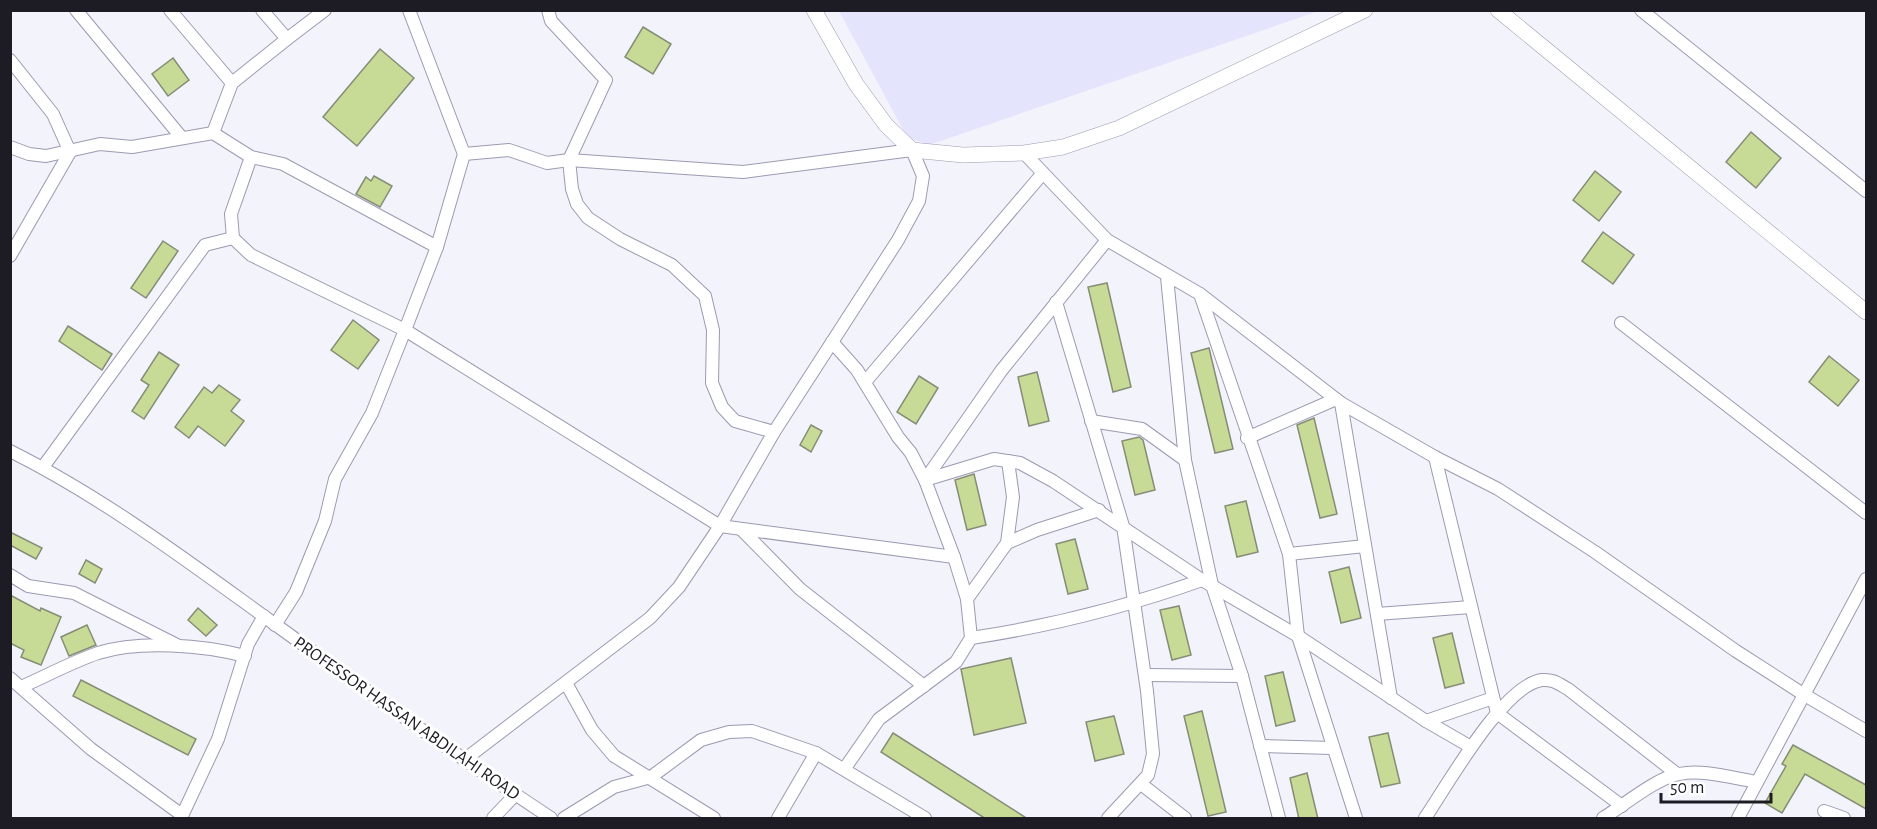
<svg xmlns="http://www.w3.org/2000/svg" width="1877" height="829" viewBox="0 0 1877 829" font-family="'Alegreya Sans',sans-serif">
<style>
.built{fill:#e5e4fd}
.building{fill:#c8db96;stroke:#868d77;stroke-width:1.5}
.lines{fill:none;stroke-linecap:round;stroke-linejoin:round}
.minor-casing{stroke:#9c9ab1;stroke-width:14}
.tertiary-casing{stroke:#9c9ab1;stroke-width:16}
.minor{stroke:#fff;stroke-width:12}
.tertiary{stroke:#fff;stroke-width:15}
.labels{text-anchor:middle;stroke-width:6;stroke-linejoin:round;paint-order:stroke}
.street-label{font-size:18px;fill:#1d1c25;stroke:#fff}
</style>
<rect width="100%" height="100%" fill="#f3f3fc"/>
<polygon class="built" points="839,11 1319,11 929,145 907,137"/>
<g class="building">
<polygon points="643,27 671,44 653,74 625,57"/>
<polygon points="380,49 414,78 357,146 323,117"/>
<polygon points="173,58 189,80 168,96 152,74"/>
<polygon points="1751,132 1781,158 1756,188 1726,162"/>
<polygon points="1595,171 1621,192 1599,221 1573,200"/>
<polygon points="374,176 392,186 380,207 356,194 366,177 371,181"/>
<polygon points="1603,232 1634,255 1613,284 1582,261"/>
<polygon points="163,241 178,251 146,298 131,288"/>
<polygon points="1107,283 1131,387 1113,392 1088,287"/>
<polygon points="353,320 379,340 358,369 331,350"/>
<polygon points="68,326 112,354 102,370 59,341"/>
<polygon points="1209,348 1233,449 1215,453 1191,353"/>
<polygon points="159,352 179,365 144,419 132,411 149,385 141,380"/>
<polygon points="1829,356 1859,380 1838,406 1809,382"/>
<polygon points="1037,372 1049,421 1029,426 1018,377"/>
<polygon points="919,376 938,388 916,424 897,412"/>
<polygon points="219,385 240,400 231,411 244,421 225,446 198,426 189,438 175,427 204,387 212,393"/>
<polygon points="1314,418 1337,514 1320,518 1297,425"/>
<polygon points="811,425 822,431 811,452 800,445"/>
<polygon points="1139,437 1143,440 1155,490 1135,495 1122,441"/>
<polygon points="974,474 986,525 967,530 955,480"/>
<polygon points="1246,501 1258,552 1237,557 1225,506"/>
<polygon points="10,532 42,548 36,559 10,545"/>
<polygon points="1075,539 1088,589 1068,594 1056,544"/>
<polygon points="86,560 102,569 95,583 79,574"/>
<polygon points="1349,567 1361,618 1341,623 1329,572"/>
<polygon points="10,595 40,611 41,608 61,617 41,665 21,657 24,650 10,643"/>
<polygon points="1179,606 1191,655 1172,660 1160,610"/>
<polygon points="198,608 217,625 206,636 188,620"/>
<polygon points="87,625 96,645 69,656 61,637"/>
<polygon points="1452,633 1464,683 1445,688 1433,638"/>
<polygon points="1011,658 1026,723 974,735 961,669"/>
<polygon points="1283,672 1295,721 1276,726 1265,676"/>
<polygon points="81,680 196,739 188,755 73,696"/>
<polygon points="1202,711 1226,812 1208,816 1184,716"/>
<polygon points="1114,716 1124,754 1095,761 1086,722"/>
<polygon points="893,733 1028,819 986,819 881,752"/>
<polygon points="1388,733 1400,783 1381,787 1369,737"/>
<polygon points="1793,745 1866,785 1866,809 1805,774 1782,813 1765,803 1786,766 1782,764"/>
<polygon points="1307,773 1318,819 1299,819 1290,778"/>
</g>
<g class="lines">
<g class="minor-casing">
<g id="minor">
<polyline points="76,10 182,138"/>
<polyline points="170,10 232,83"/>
<polyline points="548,10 551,21 606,80 569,160 572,189 577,204 588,218 620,239 672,265 705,296 713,330 712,383 722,407 735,421 774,432"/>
<polyline points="1641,10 1866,191"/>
<polyline points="287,39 325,10"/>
<polyline points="10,60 53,114 70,152"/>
<polyline points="213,133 232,83 287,39 262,10"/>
<polyline points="10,147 29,154 46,156 100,144 132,147 213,133 251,157 283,164 437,247"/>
<polyline points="1024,153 1107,240 1200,294 1341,403 1435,457 1498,489 1595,552 1736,651 1803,694 1866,731"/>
<polyline points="464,154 509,150 547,163 569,160 743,172 912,150 923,176 919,201 898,240 774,432 720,526 679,587 650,618 464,760"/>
<polyline points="251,157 231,214 233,238 251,255 405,330 720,526 954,557"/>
<polyline points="10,256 70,152"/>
<polyline points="1167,277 1185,460 1212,585 1242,676 1279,818"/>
<polyline points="1200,294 1289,554 1298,636 1356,818"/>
<polyline points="1056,302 1123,526 1147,691 1153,754 1148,775 1108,818"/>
<polyline points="1621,323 1866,513"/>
<polyline points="832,342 857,370 898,437 911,453 925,480 954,557 967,599 971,638 956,662 879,719 845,768"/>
<polyline points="865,382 1043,173"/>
<polyline points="1341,403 1391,698"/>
<polyline points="1091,421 1142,429 1185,460"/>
<polyline points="1247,438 1336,399"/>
<path d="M10,451C106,499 190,563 276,625C367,691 458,757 551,818"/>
<polyline points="1435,457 1497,713 1622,806"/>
<polyline points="43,467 205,245 233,238"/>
<polyline points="925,480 994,459 1020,463 1053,481 1202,580 1298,636 1426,721 1471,747"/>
<polyline points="925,480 1001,371 1107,240"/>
<polyline points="741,529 800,589 924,686"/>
<polyline points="1007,543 1037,530 1099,510"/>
<polyline points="1289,554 1365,546"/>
<polyline points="10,575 28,586 74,593 177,645"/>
<polyline points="967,599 1007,543 1013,497 1008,461"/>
<polyline points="1377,614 1471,607"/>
<polyline points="275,625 296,592 325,521 335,479 372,413 405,330 437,247 464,154 409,10"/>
<path d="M971,638C1051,626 1126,607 1202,580"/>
<polyline points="1145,675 1242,676"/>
<polyline points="10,678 91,749 182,815"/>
<polyline points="566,683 592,730 614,756 714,818"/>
<path d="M21,687C46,676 72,662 98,653C140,640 203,645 245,656"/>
<polyline points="1426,721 1493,698"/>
<polyline points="1260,746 1332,748"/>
<polyline points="1141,784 1185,818"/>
<polyline points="1824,811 1844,818"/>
<polyline points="181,818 218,739 248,644 264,616"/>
<polyline points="493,818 515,795"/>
<polyline points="564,818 614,787 651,777 701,740 729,732 752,731 816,753 925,818"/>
<polyline points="778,818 816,753"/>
<path d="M1425,818C1447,786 1503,685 1542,680C1553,679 1559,684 1568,689L1677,774"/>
<path d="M1603,818C1623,806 1656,778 1679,774C1704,769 1731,778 1757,782"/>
<polyline points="1738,818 1866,579"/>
</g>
</g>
<g class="tertiary-casing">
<g id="tertiary">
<polyline points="814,10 856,84 886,125 912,150 963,155 1024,153 1063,147 1119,128 1365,10"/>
<polyline points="1498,10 1866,312"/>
</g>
</g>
<use href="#minor" class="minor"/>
<use href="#tertiary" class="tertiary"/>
</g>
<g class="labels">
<g class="street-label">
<text transform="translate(407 718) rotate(35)" y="6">PROFESSOR HASSAN ABDILAHI ROAD</text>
</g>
</g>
<rect width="1877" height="829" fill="none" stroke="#1d1c25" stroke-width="24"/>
<path d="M1661 793v9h110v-9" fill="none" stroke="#1d1c25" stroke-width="3"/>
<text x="1670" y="793" font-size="18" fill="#1d1c25" stroke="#ffffff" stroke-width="4.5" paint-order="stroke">50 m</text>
</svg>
